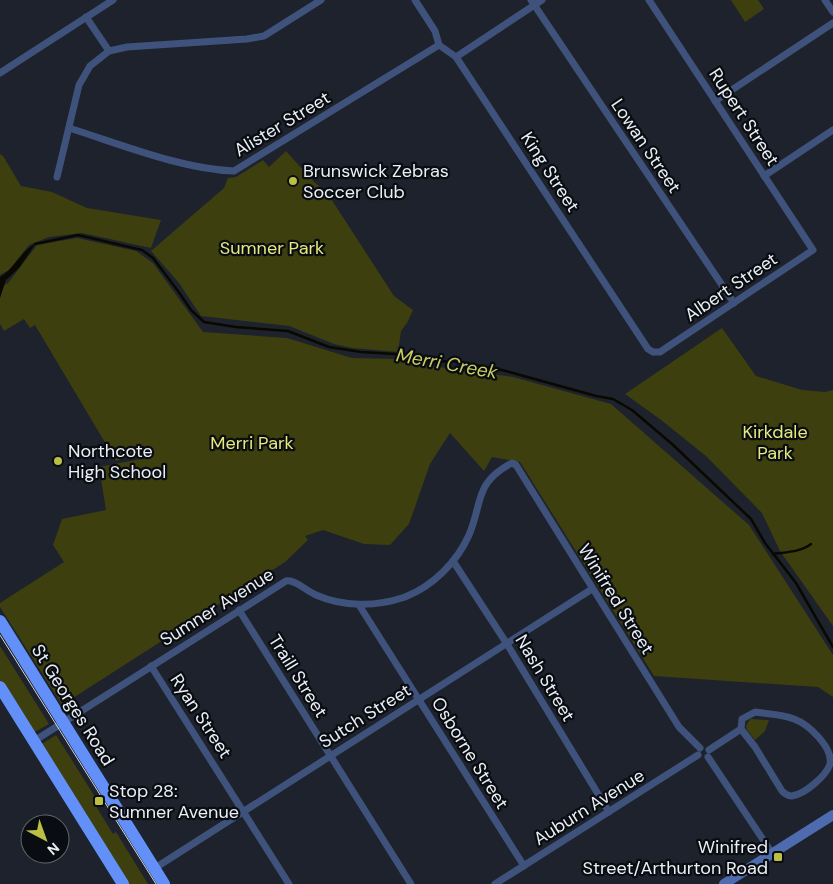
<svg xmlns="http://www.w3.org/2000/svg" width="833" height="884" viewBox="0 0 833 884" font-family="'DM Sans',sans-serif">
<style>
.green{fill:#3e3f0e}
.water{fill:#090900}
.lines{fill:none;stroke-linecap:round;stroke-linejoin:round}
.stream{stroke:#090900;stroke-width:2.5}
.street{stroke:#3e527b;stroke-width:7}
.secondary{stroke:#4d6bae;stroke-width:10}
.highway{stroke:#6290f8;stroke-width:12}
.tram{stroke:#d4d8e0;stroke-width:1}
.poi-dot{fill:#bcbf44;stroke:#090c10;stroke-width:2}
.labels{text-anchor:middle;stroke-width:4.5;stroke-linejoin:round;paint-order:stroke}
.street-label{font-size:18px;fill:#eaeef5;stroke:#090c10}
.poi-label{font-size:18px;fill:#eaeef5;stroke:#090c10;text-anchor:start}
.park-label{font-size:18px;fill:#e6ea7e;stroke:#090c10}
.water-label{font-size:19px;font-style:italic;fill:#cace61;stroke:#090c10}
</style>
<rect width="100%" height="100%" fill="#1d222c"/>
<g class="green">
<polygon points="731,0 758,0 764,9 745,22"/>
<polygon points="286,151 314,182 326,191 394,296 413,310 407,323 401,331 398,352 352,348 334,344 289,326 201,316 179,283 151,251 224,188 228,178 236,177 263,160 269,167"/>
<polygon points="0,154 3,156 21,186 52,192 87,208 161,220 151,248 82,233 49,237 29,245 9,270 0,275"/>
<polygon points="77,238 136,251 153,263 203,332 287,338 352,358 400,359 431,366 513,377 611,404 749,525 833,655 833,697 818,687 654,676 520,462 492,457 484,471 450,433 430,464 409,524 390,545 364,544 323,530 305,536 308,540 285,562 62,705 0,607 0,603 64,562 53,545 62,519 106,510 99,467 146,458 145,456 133,458 131,456 116,461 35,325 30,328 24,319 4,331 0,324 0,287 8,283 37,245"/>
<polygon points="722,328 756,376 802,390 825,392 833,390 833,626 780,551 762,513 706,456 661,420 625,394"/>
<polygon points="0,646 49,724 33,733 0,680"/>
<polygon points="750,719 769,720 765,731 755,740 747,730 746,726"/>
<polygon points="56,735 97,800 94,803 113,834 116,832 148,884 127,884 40,745"/>
</g>
<path class="water" d="M36,243L19,268L6,280L0,298V277C15,268 21,251 36,243Z"/>
<g class="lines">
<g class="stream">
<polyline points="35,244 78,235 142,250 153,258 178,291 191,310 204,322 236,327 288,331 329,347 361,352 395,354 431,362 453,361 502,370 596,396 613,399 632,410 672,444 751,519 765,543 796,583 833,647"/>
<path d="M773,554C786,552 801,552 811,544"/>
</g>
<g class="street">
<polyline points="415,0 435,31 439,45 456,57 648,349 653,352 660,352 813,250 649,0"/>
<polyline points="531,0 734,303"/>
<polyline points="825,0 833,12"/>
<polyline points="86,17 109,51"/>
<polyline points="456,57 542,0"/>
<polyline points="0,73 113,0"/>
<polyline points="715,101 833,23"/>
<path d="M69,128C120,144 181,169 234,171L439,45"/>
<polyline points="764,176 833,130"/>
<polyline points="57,177 79,85 90,66 109,51 127,47 247,39 264,36 321,0"/>
<polyline points="453,561 507,644 609,812"/>
<polyline points="359,605 524,866"/>
<polyline points="239,610 411,884"/>
<polyline points="151,666 289,884"/>
<path d="M755,712C768,714 782,714 794,719C808,724 833,747 830,764C826,776 805,794 792,796C788,796 785,794 782,791L755,747L741,729L742,719Z"/>
<path d="M34,741L286,581C295,579 306,591 316,595C343,607 376,607 405,597C433,586 457,562 469,535C483,502 474,483 512,463L516,465L679,727L700,748"/>
<polyline points="709,750 741,729"/>
<polyline points="708,757 772,853"/>
<polyline points="155,868 592,589"/>
<polyline points="495,884 698,755"/>
</g>
<polyline class="secondary" points="724,884 833,815"/>
<g class="highway">
<polyline points="0,621 164,884"/>
<polyline points="0,687 123,884"/>
</g>
<polyline class="tram" points="0,635 156,884"/>
</g>
<g class="poi-dot">
<circle cx="293" cy="181" r="5"/>
<circle cx="58" cy="461" r="5"/>
<rect x="94" y="796" width="10" height="10" rx="2.5"/>
<rect x="773" y="852" width="10" height="10" rx="2.5"/>
</g>
<g class="labels">
<g class="street-label">
<text transform="translate(744 117) rotate(57)" y="6">Rupert Street</text>
<text transform="translate(282 124) rotate(-31)" y="6">Alister Street</text>
<text transform="translate(646 146) rotate(56)" y="6">Lowan Street</text>
<text transform="translate(550 172) rotate(57)" y="6">King Street</text>
<text transform="translate(731 287) rotate(-34)" y="6">Albert Street</text>
<text transform="translate(616 599) rotate(58)" y="6">Winifred Street</text>
<text transform="translate(217 607) rotate(-32)" y="6">Sumner Avenue</text>
<text transform="translate(298 676) rotate(58)" y="6">Traill Street</text>
<text transform="translate(545 678) rotate(59)" y="6">Nash Street</text>
<text transform="translate(73 705) rotate(58)" y="6">St Georges Road</text>
<text transform="translate(201 716) rotate(57)" y="6">Ryan Street</text>
<text transform="translate(365 716) rotate(-32)" y="6">Sutch Street</text>
<text transform="translate(470 753) rotate(58)" y="6">Osborne Street</text>
<text transform="translate(589 807) rotate(-32)" y="6">Auburn Avenue</text>
</g>
<g class="poi-label">
<text x="303" y="177">Brunswick Zebras<tspan x="303" dy="21">Soccer Club</tspan></text>
<text x="68" y="457">Northcote<tspan x="68" dy="21">High School</tspan></text>
<text x="109" y="797">Stop 28:<tspan x="109" dy="21">Sumner Avenue</tspan></text>
<text x="768" y="853" text-anchor="end">Winifred<tspan x="768" dy="21">Street/Arthurton Road</tspan></text>
</g>
<g class="park-label">
<text x="272" y="254">Sumner Park</text>
<text x="775" y="438">Kirkdale<tspan x="775" dy="21">Park</tspan></text>
<text x="252" y="449">Merri Park</text>
</g>
<g class="water-label">
<text transform="translate(447 363) rotate(10)" y="7">Merri Creek</text>
</g>
</g>
<g transform="translate(45 839) rotate(139)"><circle r="24" fill="#090c10" stroke="#63666c"/>
<path d="M0-4L9 19L0 12L-9 19Z" fill="#bcbf44"/>
<text y="-8" font-size="14" font-weight="bold" text-anchor="middle" fill="#eaeef5">N</text>
</g>
</svg>
